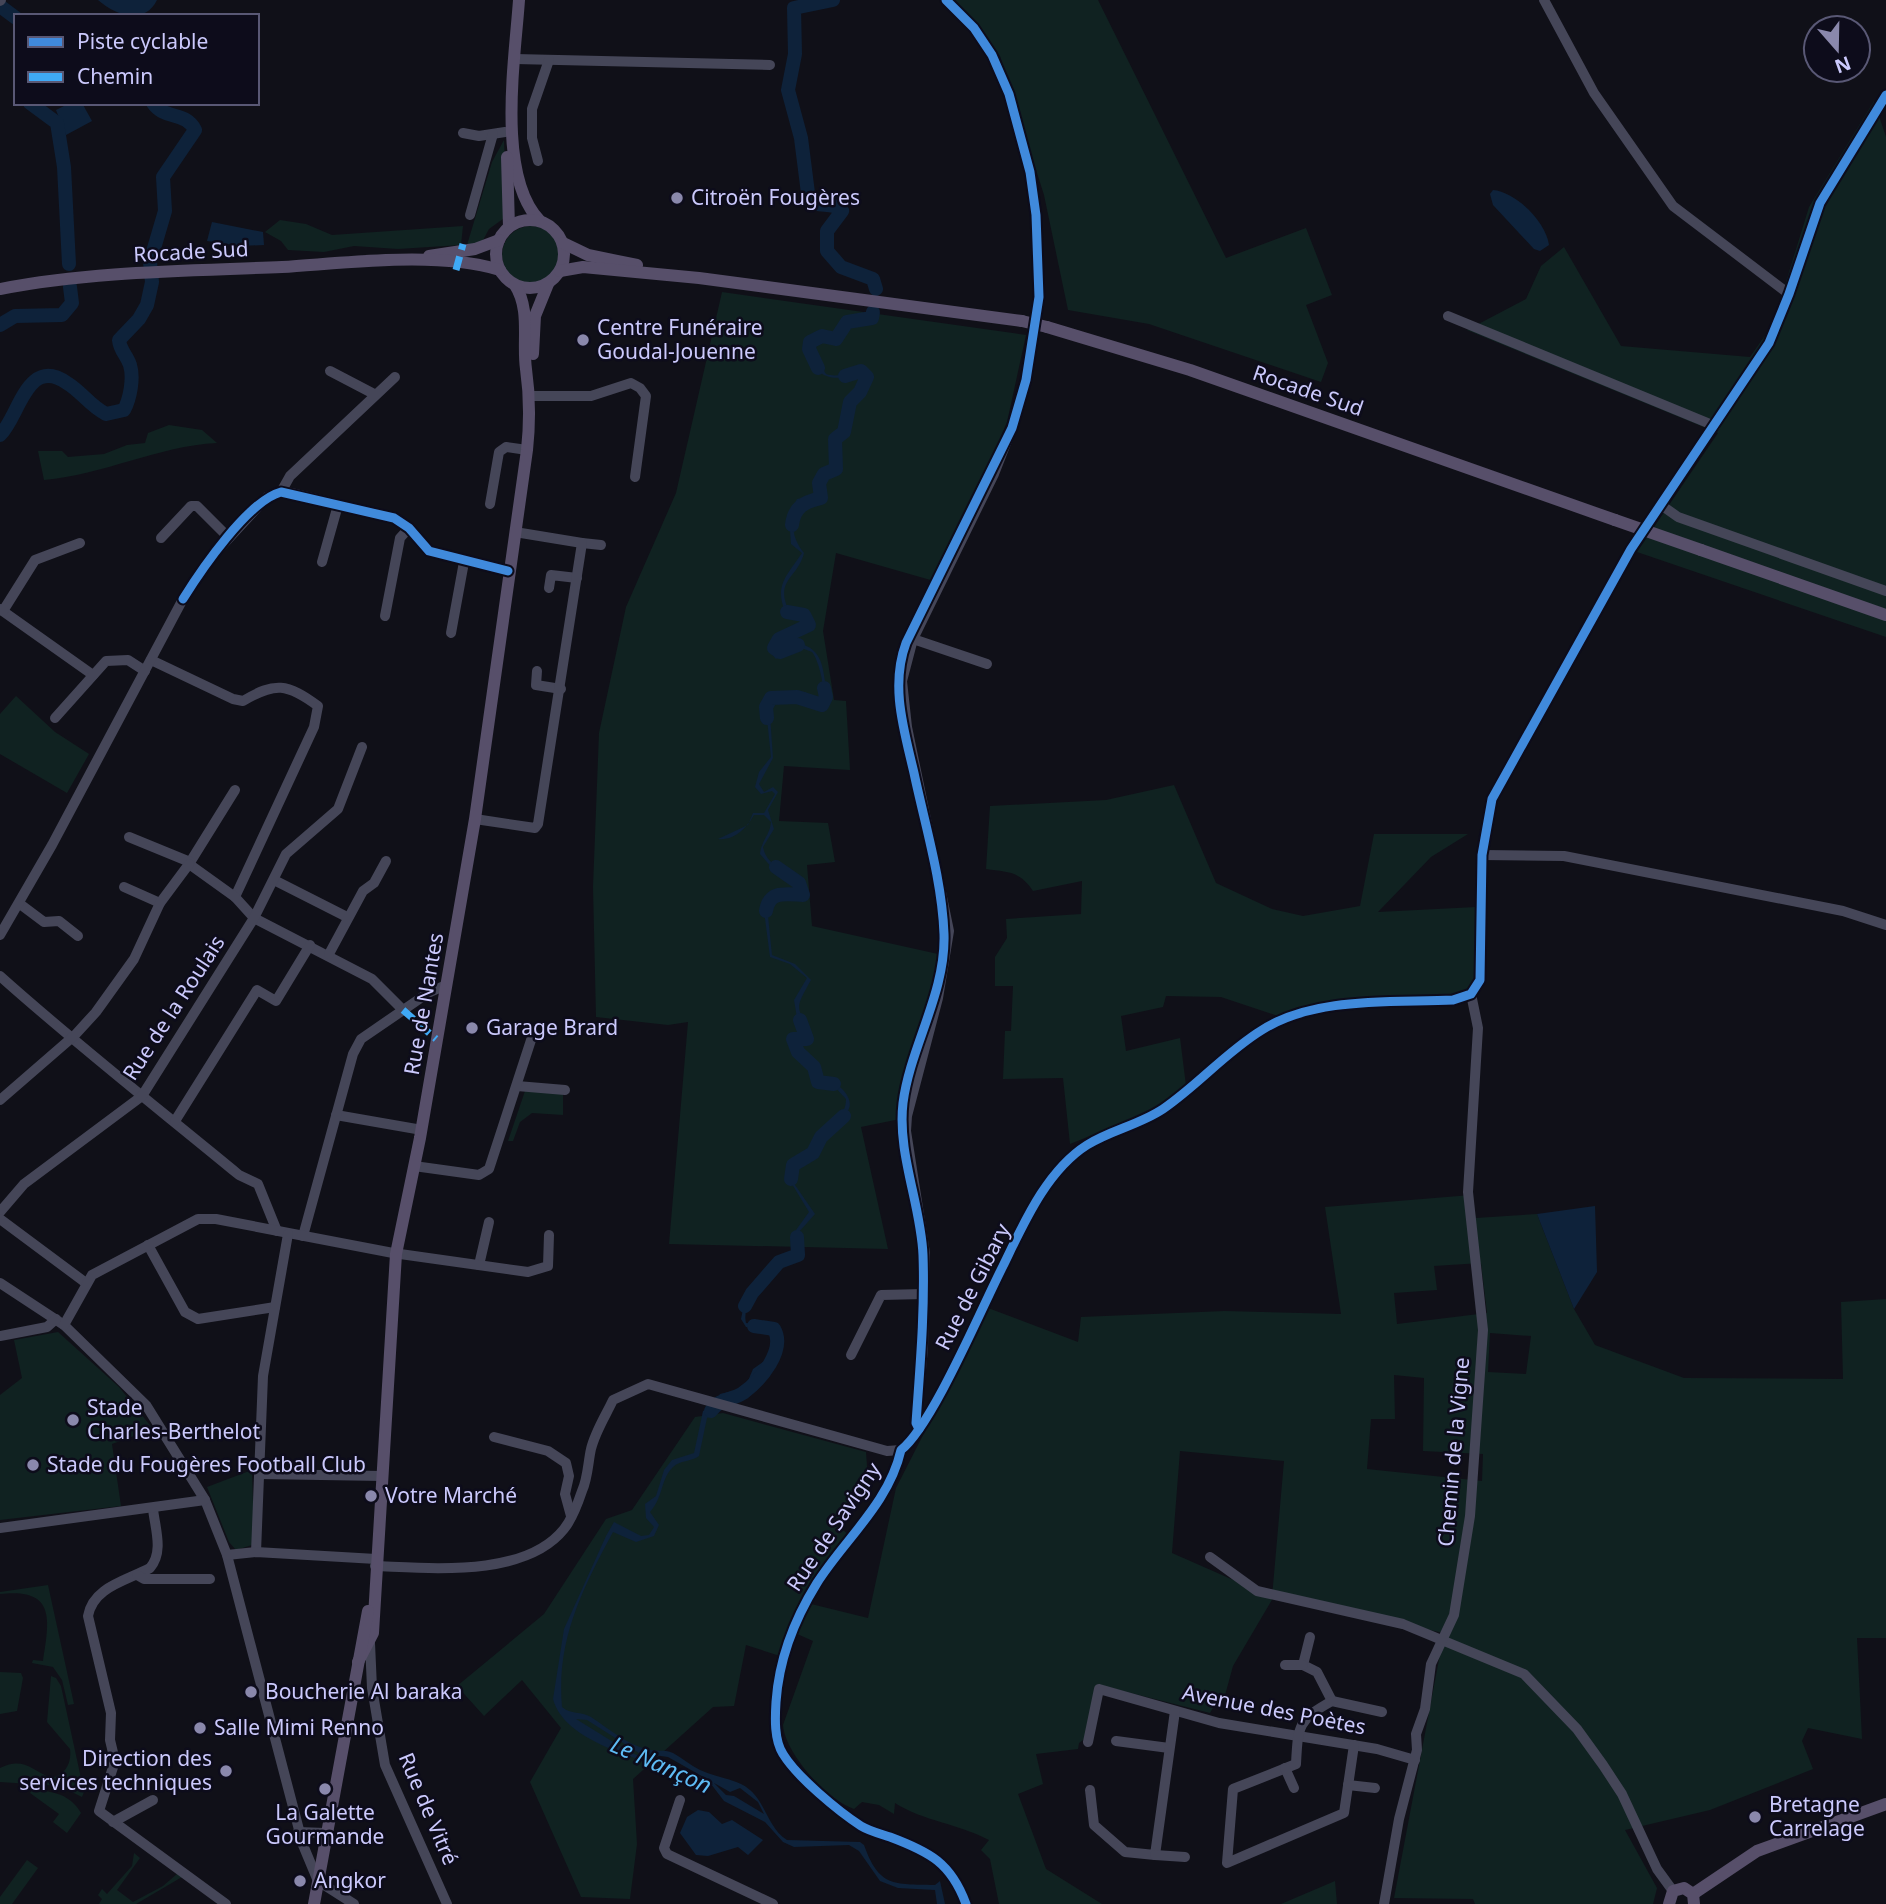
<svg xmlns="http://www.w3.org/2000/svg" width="1886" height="1904" viewBox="0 0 1886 1904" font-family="'Noto Sans',sans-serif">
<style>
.green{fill:#102221;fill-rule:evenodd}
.water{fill:#0e223a}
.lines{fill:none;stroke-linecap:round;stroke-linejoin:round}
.river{stroke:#0e223a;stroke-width:14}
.minor{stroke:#454658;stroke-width:10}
.major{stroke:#574f6a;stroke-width:12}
.major-bridge{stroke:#574f6a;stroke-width:12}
.quiet{stroke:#3fa9f5;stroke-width:7;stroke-dasharray:14 7;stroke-linecap:butt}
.cycleway-casing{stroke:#0d0c1b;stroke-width:13}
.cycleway{stroke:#408adc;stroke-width:9}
.poi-dot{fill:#8a88ac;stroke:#0d0c1b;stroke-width:2.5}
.labels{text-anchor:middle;stroke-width:5;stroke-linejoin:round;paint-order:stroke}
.poi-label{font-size:21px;fill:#cbc9fc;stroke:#0d0c1b;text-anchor:start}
.street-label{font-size:21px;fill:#cbc9fc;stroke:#0d0c1b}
.water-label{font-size:23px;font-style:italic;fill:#5ebbf5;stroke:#0d0c1b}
</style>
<rect width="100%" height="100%" fill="#101018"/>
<g class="green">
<polygon points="955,0 1098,0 1226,258 1306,228 1332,295 1306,305 1328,363 1321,382 1149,324 1068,310 1044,195 1000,56"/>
<polygon points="1874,101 1886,137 1886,637 1637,552 1718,433 1467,330 1526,299 1541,266 1564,247 1621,346 1750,357 1773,324 1809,207"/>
<polygon points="504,140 507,216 489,229 482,242 467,245 492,162"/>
<polygon points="280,220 306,224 332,235 463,226 461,245 398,249 354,246 324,252 288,250 281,241 265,232"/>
<circle cx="531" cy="255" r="29"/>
<polygon points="722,292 1026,335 1007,422 978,491 934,581 836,553 823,631 834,700 846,701 850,770 784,766 779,821 828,823 835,862 807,865 812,926 947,956 900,1119 861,1127 888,1249 669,1244 688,1022 668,1025 596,1017 593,887 599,733 626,607 676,493"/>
<path d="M169,425L202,430L217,443C158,446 103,475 44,480L38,451H62L68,457L104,454L127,445L145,443L148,433Z"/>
<polygon points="16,696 55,732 89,754 67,793 0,754 0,714"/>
<path d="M1174,785L1216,883L1272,909L1303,916L1360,906L1374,834H1468L1431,857L1378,912L1476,907V980L1472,990L1460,996L1278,1016L1221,997L1166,996L1163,1007L1121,1016L1126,1051L1180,1038L1186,1086L1154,1110L1070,1144L1063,1078L1003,1079L1005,1031H1011L1013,986H995V957L1007,938L1006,919L1081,914L1082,881L1033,891C1020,871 1008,872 986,869L990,806L1106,800Z"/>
<polygon points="525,1091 561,1092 563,1095 563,1115 532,1113 520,1122 513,1141 508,1141"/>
<path d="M1471,1195L1476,1218L1537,1214L1574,1309L1595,1345L1684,1378L1843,1379L1841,1302L1886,1299V1638H1857L1862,1739L1808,1728L1802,1741L1813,1769L1710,1810L1625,1830L1657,1888L1653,1904H1475L1473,1899L1394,1898L1444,1633L1273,1598L1233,1666L1224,1699H1218L1210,1713L1099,1685L1087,1737L1079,1743L1078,1749L1036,1754L1043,1784L1018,1794L1046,1869L1102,1904H999L990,1859L981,1850L989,1840C959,1824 923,1821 895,1803L894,1814L879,1805L862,1802L854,1809C827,1800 785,1753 783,1725L813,1641L795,1633L780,1656L746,1645L734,1706L713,1707L633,1779L637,1844L630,1899L581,1897L530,1782L561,1728L522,1680L484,1716L457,1686L544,1614L606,1519L632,1510L695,1417L723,1413L866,1452L868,1480L836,1525L848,1534L803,1602L868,1618L896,1488L988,1308L1078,1342L1081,1317L1225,1311L1341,1314L1325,1207ZM1481,1263L1487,1313L1397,1324L1394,1293L1437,1290L1434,1266ZM1490,1333L1531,1336L1526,1374L1488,1372ZM1394,1375L1424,1378L1423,1451L1483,1454L1482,1481L1367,1469L1371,1419H1395ZM1180,1451L1284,1461L1272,1597L1172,1553Z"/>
<polygon points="58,1332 119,1387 153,1429 112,1444 121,1506 0,1520 0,1395 22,1378 14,1340"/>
<polygon points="252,1470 254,1536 252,1545 236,1550 229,1542 207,1487"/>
<path d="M48,1585L74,1704L68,1705L62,1680L53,1667L32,1663L33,1660L43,1661C50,1618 55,1588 0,1594V1592Z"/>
<polygon points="0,1672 21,1673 23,1678 17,1711 0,1714"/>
<path d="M51,1676L56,1678L61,1686L84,1792L82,1797L60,1786L0,1782V1768C23,1757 30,1769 51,1778C65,1775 72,1763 70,1749L47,1722Z"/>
<path d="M32,1790C53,1791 70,1794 81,1813L67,1833L53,1822L59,1814L30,1793Z"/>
<polygon points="134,1853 140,1858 117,1890 133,1902 163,1886 177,1874 182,1877 136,1904 99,1904 102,1899 98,1895 102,1889 107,1894 132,1866"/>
<polygon points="27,1860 38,1868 12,1904 0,1904 0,1897"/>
<polygon points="1335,1881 1337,1904 1281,1904"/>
</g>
<g class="water">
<path d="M98,0H157C144,26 115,15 98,0Z"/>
<polygon points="70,103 82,103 92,121 66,135 56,110"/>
<path d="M1493,190C1516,192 1546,222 1549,245L1540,251L1534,249L1493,205L1490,194Z"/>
<polygon points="212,222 263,232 264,245 240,246 207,241"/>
<path d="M811,350L826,374C841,379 852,369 866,370L869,376L863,390L852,397L846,432L835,439L839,451L837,470L826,472L820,483L823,497L803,502C789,519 791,537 804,553C798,578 774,580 789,611L811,616V625C797,629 780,631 775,647L779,653L801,644C826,651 822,674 828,695L822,705L802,696L773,697L769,701L773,758L759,784L764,792L773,787L778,792L768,810L774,829L763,847C768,873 796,865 805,894L776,893L767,906L772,955L795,964L811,980C792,1014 799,1003 810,1038H795C801,1058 815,1060 819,1082C831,1081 836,1082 844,1091C860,1110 839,1120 827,1130C819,1136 817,1148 812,1155L799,1159L792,1169L795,1185L815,1214L799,1232L801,1252C795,1257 787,1256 780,1260C765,1271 741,1304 746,1323L774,1326L780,1334L781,1347L745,1391L721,1397L718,1402L716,1400L720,1394L745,1388L753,1369L770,1357L777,1332L773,1327H746L741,1319C746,1291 764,1276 782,1256L793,1257L799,1251L796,1230L809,1212L792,1184L788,1168L799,1154L811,1152C815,1145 816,1135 822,1130C833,1119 846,1117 846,1099L830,1082L818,1084L813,1065L802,1059L790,1039L789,1036L806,1033L797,1018L794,1000L807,978L790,964L770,957L764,911L770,891L800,890L797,879L773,869L760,854C761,841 770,835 771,822L764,815H754C747,827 735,841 718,839L748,825L753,813H764L775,794L772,791L761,794L755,787L759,772L771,757L765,700L770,694L805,692L821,701C827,693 819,660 812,652L796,646L776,659L769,651C776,628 793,632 810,621L807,614L787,616C773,586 786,577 802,553L791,544L789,516L797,499L820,495L816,481L825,468L836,467V453L832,441L846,426L849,395L859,389L865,379L862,371C837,383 816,381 808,351Z"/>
<polygon points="1595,1206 1597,1272 1574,1309 1537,1214"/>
<path d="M712,1407L717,1409L707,1418L699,1456C691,1462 680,1460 673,1467C660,1480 664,1496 650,1512L659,1525L654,1536L636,1542L613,1532C582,1590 556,1640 562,1707C571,1715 581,1711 591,1717C609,1729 625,1743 646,1749C655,1752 664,1749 673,1753C682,1758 690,1765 700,1770C713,1776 728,1778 741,1784C766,1796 765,1826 787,1840L860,1842L864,1845C879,1887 893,1884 935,1885L940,1881L945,1904H937L935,1890L898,1888L880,1881L859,1851L849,1845L794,1847L783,1842L765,1822L724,1801L711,1784L712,1781L726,1795L734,1796L764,1814L758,1802L740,1788L730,1792L668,1757L639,1753L587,1720L576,1719L631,1753L707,1779L706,1781C666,1764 566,1749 553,1699L564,1629L606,1536L614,1522L641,1536L649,1535L654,1527L646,1518L645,1504L656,1496L664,1470L672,1460L694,1453L703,1411Z"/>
<polygon points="698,1810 709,1812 722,1824 732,1820 763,1840 748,1855 738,1847 708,1856 696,1855 680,1833 687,1817"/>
</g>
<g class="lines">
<g class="river">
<path d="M833,0L794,8L795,54L788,90L801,138L809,201C820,208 833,201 842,211L827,231V251L841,267L873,279L876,289"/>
<polyline points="0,6 16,18"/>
<polyline points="30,103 57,123 64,167 69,264"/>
<polyline points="0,325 15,316 62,315 72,303 70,287"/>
<polyline points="818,368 809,349 810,342 822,336 836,339 847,322 872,318 873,312"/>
<path d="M0,435C19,417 27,355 67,383C82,392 90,406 106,414L124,410C130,399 134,378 130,365C127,355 120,351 119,340L139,319L147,305L152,282L150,262L165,211L163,177L195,130C186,111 164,120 153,103"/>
<path d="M792,525C794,507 804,502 821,498L819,483L824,474L836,469L835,439L844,432L850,402L860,392L867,377L861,371L845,376"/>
<polyline points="787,612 804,615 809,625 779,639 774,648 780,652 798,645"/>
<polyline points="767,718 766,707 771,698 797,697 822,705 826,697 824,688"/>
<path d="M766,911C769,890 786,894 803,895L799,883L776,867"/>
<polyline points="800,1020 807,1039 793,1039 798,1052 814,1067 818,1082 834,1084"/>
<polyline points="791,1179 793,1165 813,1153 821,1137 844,1116"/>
<polyline points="745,1306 752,1293 779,1262 798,1255 797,1237"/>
<path d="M711,1411C721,1397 731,1401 743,1393C761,1380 786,1350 774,1329L754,1326"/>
</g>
<g class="minor">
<polyline points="1544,0 1594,93 1673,206 1789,294"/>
<polyline points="0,1 1,0"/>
<polyline points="515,59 770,65"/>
<polyline points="463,133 479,136 505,132"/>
<polyline points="538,161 532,138 532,109 549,60"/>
<polyline points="470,215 493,134"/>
<polyline points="1448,316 1715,426"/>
<polyline points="330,371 374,394"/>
<polyline points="530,396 591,396 631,383 640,388 646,396 635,477"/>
<polyline points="281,492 290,476 395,377"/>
<polyline points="490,504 499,452 506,447 527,450"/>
<polyline points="1661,505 1678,517 1886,591"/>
<polyline points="161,538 191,506 197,506 228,537"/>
<polyline points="582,543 601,545"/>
<polyline points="322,562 338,505"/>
<polyline points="549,588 551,575 577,578"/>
<polyline points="0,609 93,675"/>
<polyline points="3,611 35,560 80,543"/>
<polyline points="385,616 400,538 409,528"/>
<polyline points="451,633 464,562"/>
<polyline points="913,639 987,664"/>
<path d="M151,660L233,699L243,701C275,682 287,683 318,706L314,727L235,897"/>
<polyline points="537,671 536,685 561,689"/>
<polyline points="55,718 106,661 128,660 145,671"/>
<polyline points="235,790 189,864 235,897 254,918 372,979 403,1010"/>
<polyline points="475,819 535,828 538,824 582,543 515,532"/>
<polyline points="129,837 190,862"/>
<polyline points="1482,855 1564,856 1843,911 1886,925"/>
<polyline points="274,880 347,917"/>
<polyline points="124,887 160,903"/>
<polyline points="20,904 44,922 59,921 78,936"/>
<polyline points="0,935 52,845 183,599 205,564 267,497 281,492 292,493 394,518 409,528 429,551 508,571"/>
<polyline points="329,954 363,891 374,883 386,861"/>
<path d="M0,976C77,1045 159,1109 239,1175L258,1184L277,1231"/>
<polyline points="517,1086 565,1090"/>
<polyline points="0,1100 75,1035 96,1012 134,959 160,903 189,864"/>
<polyline points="336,1115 422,1130"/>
<polyline points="175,1121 257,990 276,1001 310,945"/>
<polyline points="414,1166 479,1175 489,1169 533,1034"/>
<polyline points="0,1212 24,1184 142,1096 254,918 286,854 338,809 362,747"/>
<polyline points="0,1219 86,1283"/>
<polyline points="303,1236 353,1054 361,1039 428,993 446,985"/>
<polyline points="148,1245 185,1312 198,1319 275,1307"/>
<polyline points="479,1265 489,1222"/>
<polyline points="0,1283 64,1325 146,1405 205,1500 227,1555 303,1845 318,1881 354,1904"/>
<polyline points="64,1325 92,1275 198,1219 216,1219 393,1253 528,1272 548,1266 549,1235"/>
<polyline points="0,1336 47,1327 56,1319"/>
<polyline points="851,1355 881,1295 924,1294"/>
<polyline points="919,1429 916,1423 923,1348 925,1253 906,1131 907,1116 938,998 949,931 907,727 902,681 913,639 994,474 1012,428 1026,380 1039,297 1036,215 1030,172 1009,94 992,55 974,28 946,0"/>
<polyline points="494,1437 548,1451 566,1463 569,1476 565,1494 571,1516"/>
<path d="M901,1450C932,1426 982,1307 1003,1266C1023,1225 1046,1171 1087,1145C1111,1130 1139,1125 1163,1109C1198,1085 1226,1052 1262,1030C1315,996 1393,1003 1453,1000L1471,994L1480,980L1482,855L1492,799L1631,549L1769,343L1789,294L1820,203L1886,95"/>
<path d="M901,1450C889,1503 845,1539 817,1583C794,1620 779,1658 776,1702C775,1718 774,1740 783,1754C797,1777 838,1811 861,1826C869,1831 881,1834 890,1837C930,1852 951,1863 966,1904"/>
<polyline points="260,1474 382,1476"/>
<path d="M153,1509C155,1528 164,1552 150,1568C126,1581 93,1587 88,1616L111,1713L110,1740L115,1761L99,1811L226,1904"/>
<polyline points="0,1528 205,1500"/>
<polyline points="256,1552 263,1376 288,1234"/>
<polyline points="227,1555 256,1552 376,1559"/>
<polyline points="1210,1557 1257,1591 1403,1624 1524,1674 1577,1729 1603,1765 1622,1794 1657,1869 1673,1891"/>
<path d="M375,1566C430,1568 525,1578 564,1529C572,1519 578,1503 582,1491C588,1478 588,1462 591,1449C595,1432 606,1415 613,1400L648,1384L887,1451L901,1450"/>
<polyline points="137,1575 144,1579 210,1579"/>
<polyline points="1310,1637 1303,1665 1317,1672 1332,1701"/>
<polyline points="370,1643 372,1688 385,1765 447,1904"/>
<polyline points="1285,1665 1303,1665"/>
<polyline points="1116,1741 1169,1748"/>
<polyline points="1088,1742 1099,1689 1219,1723 1377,1749 1415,1760"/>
<path d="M1354,1745L1344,1813L1227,1863L1233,1789L1296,1764C1298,1725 1298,1720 1332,1701L1382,1712"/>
<polyline points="1285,1768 1294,1788"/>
<polyline points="1348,1785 1375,1788"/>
<polyline points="1090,1790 1094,1825 1125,1852 1155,1855 1175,1711"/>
<polyline points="680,1800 664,1848 667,1854 773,1904"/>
<polyline points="113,1822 153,1800"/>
<polyline points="298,1832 325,1833"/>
<polyline points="1155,1855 1185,1857"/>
<polyline points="1384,1904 1399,1819 1417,1750 1416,1734 1425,1709 1431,1664 1454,1615 1470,1516 1483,1330 1468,1192 1478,1028 1471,994"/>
</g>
<g class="major">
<path d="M519,0C515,59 496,176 540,221"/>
<polyline points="507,157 509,227"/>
<circle cx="530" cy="254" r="34"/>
<polyline points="563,243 588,255 637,265"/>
<polyline points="429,256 475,249 499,240"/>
<polyline points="560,271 583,267 699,278 1022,321"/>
<path d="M0,289C92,271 188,271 282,267C347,263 438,251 500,270"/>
<polyline points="1047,327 1190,370 1615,520"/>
<polyline points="533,354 535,316 548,284"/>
<polyline points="1701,550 1886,615"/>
<path d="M358,1662L373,1633L396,1254L420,1138L475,819L527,450C530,422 530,397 526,369C522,341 531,310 515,285"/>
<polyline points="1693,1894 1757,1851 1886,1804"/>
<polyline points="314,1904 368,1611"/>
<polyline points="1669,1904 1673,1891 1684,1888 1693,1894 1694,1904"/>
</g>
<g class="major-bridge">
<polyline points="1022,321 1047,327"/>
<polyline points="1615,520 1701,550"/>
</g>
<g class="quiet">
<polyline points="456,270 463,244"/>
<polyline points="403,1010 436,1039"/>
</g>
<g class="cycleway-casing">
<g id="cycleway">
<path d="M183,599C201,570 248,501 281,492L394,518L409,528L429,551L508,571"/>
<path d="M919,1429L916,1423C920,1366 925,1311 923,1255C921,1205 897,1153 903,1103C910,1047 946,993 944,934C942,880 925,825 914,773C904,730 890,686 906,643L1012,428L1026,380L1039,297L1036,215L1030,172L1009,94L992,55L974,28L946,0"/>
<path d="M966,1904C951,1863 930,1852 890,1837C881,1834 869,1831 861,1826C838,1811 797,1777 783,1754C774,1740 775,1718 776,1702C779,1658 794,1620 817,1583C845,1539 889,1503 901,1450C932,1426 982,1307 1003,1266C1023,1225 1046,1171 1087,1145C1111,1130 1139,1125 1163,1109C1198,1085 1226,1052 1262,1030C1315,996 1393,1003 1453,1000L1471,994L1480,980L1482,855L1492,799L1631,549L1769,343L1789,294L1820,203L1886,95"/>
</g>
</g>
<use href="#cycleway" class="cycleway"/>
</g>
<g class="poi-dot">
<circle cx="677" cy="198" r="7"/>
<circle cx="583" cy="340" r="7"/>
<circle cx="472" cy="1028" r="7"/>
<circle cx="73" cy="1420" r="7"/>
<circle cx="33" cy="1465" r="7"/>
<circle cx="371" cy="1496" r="7"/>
<circle cx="251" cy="1692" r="7"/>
<circle cx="200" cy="1728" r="7"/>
<circle cx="226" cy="1771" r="7"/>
<circle cx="325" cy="1789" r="7"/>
<circle cx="1755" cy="1817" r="7"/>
<circle cx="300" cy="1881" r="7"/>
</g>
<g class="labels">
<g class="poi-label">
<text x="691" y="205">Citroën Fougères</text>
<text x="597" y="335">Centre Funéraire<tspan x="597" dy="24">Goudal-Jouenne</tspan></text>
<text x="486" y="1035">Garage Brard</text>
<text x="87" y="1415">Stade<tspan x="87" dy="24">Charles-Berthelot</tspan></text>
<text x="47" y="1472">Stade du Fougères Football Club</text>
<text x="385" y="1503">Votre Marché</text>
<text x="265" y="1699">Boucherie Al baraka</text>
<text x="214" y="1735">Salle Mimi Renno</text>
<text x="212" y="1766" text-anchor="end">Direction des<tspan x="212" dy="24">services techniques</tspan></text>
<text x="1769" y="1812">Bretagne<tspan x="1769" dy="24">Carrelage</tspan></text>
<text x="325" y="1820" text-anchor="middle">La Galette<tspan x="325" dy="24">Gourmande</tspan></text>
<text x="314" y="1888">Angkor</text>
</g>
<g class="street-label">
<text transform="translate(191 252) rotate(-3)" y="7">Rocade Sud</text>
<text transform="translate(1308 391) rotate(19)" y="7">Rocade Sud</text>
<text transform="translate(424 1004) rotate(-80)" y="7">Rue de Nantes</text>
<text transform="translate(174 1008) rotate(-57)" y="7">Rue de la Roulais</text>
<text transform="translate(973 1287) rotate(-63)" y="7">Rue de Gibary</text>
<text transform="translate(1454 1452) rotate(-85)" y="7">Chemin de la Vigne</text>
<text transform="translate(834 1527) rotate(-56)" y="7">Rue de Savigny</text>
<text transform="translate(1274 1710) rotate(11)" y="7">Avenue des Poètes</text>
<text transform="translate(428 1809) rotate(67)" y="7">Rue de Vitré</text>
</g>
<g class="water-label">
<text transform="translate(661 1765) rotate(24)" y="8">Le Nançon</text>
</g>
</g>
<rect x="14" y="14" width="245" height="91" fill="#0d0c1b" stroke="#595875" stroke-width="2"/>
<rect x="28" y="37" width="35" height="10" fill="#408adc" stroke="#595875" stroke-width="2"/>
<text x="77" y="49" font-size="21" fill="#cbc9fc">Piste cyclable</text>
<rect x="28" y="72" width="35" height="10" fill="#3fa9f5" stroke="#595875" stroke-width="2"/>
<text x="77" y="84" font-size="21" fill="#cbc9fc">Chemin</text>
<g transform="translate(1837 49) rotate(160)"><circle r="33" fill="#0d0c1b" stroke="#595875" stroke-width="2"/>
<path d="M0-5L12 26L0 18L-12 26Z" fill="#8a88ac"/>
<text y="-10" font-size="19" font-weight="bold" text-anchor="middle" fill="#cbc9fc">N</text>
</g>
</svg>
